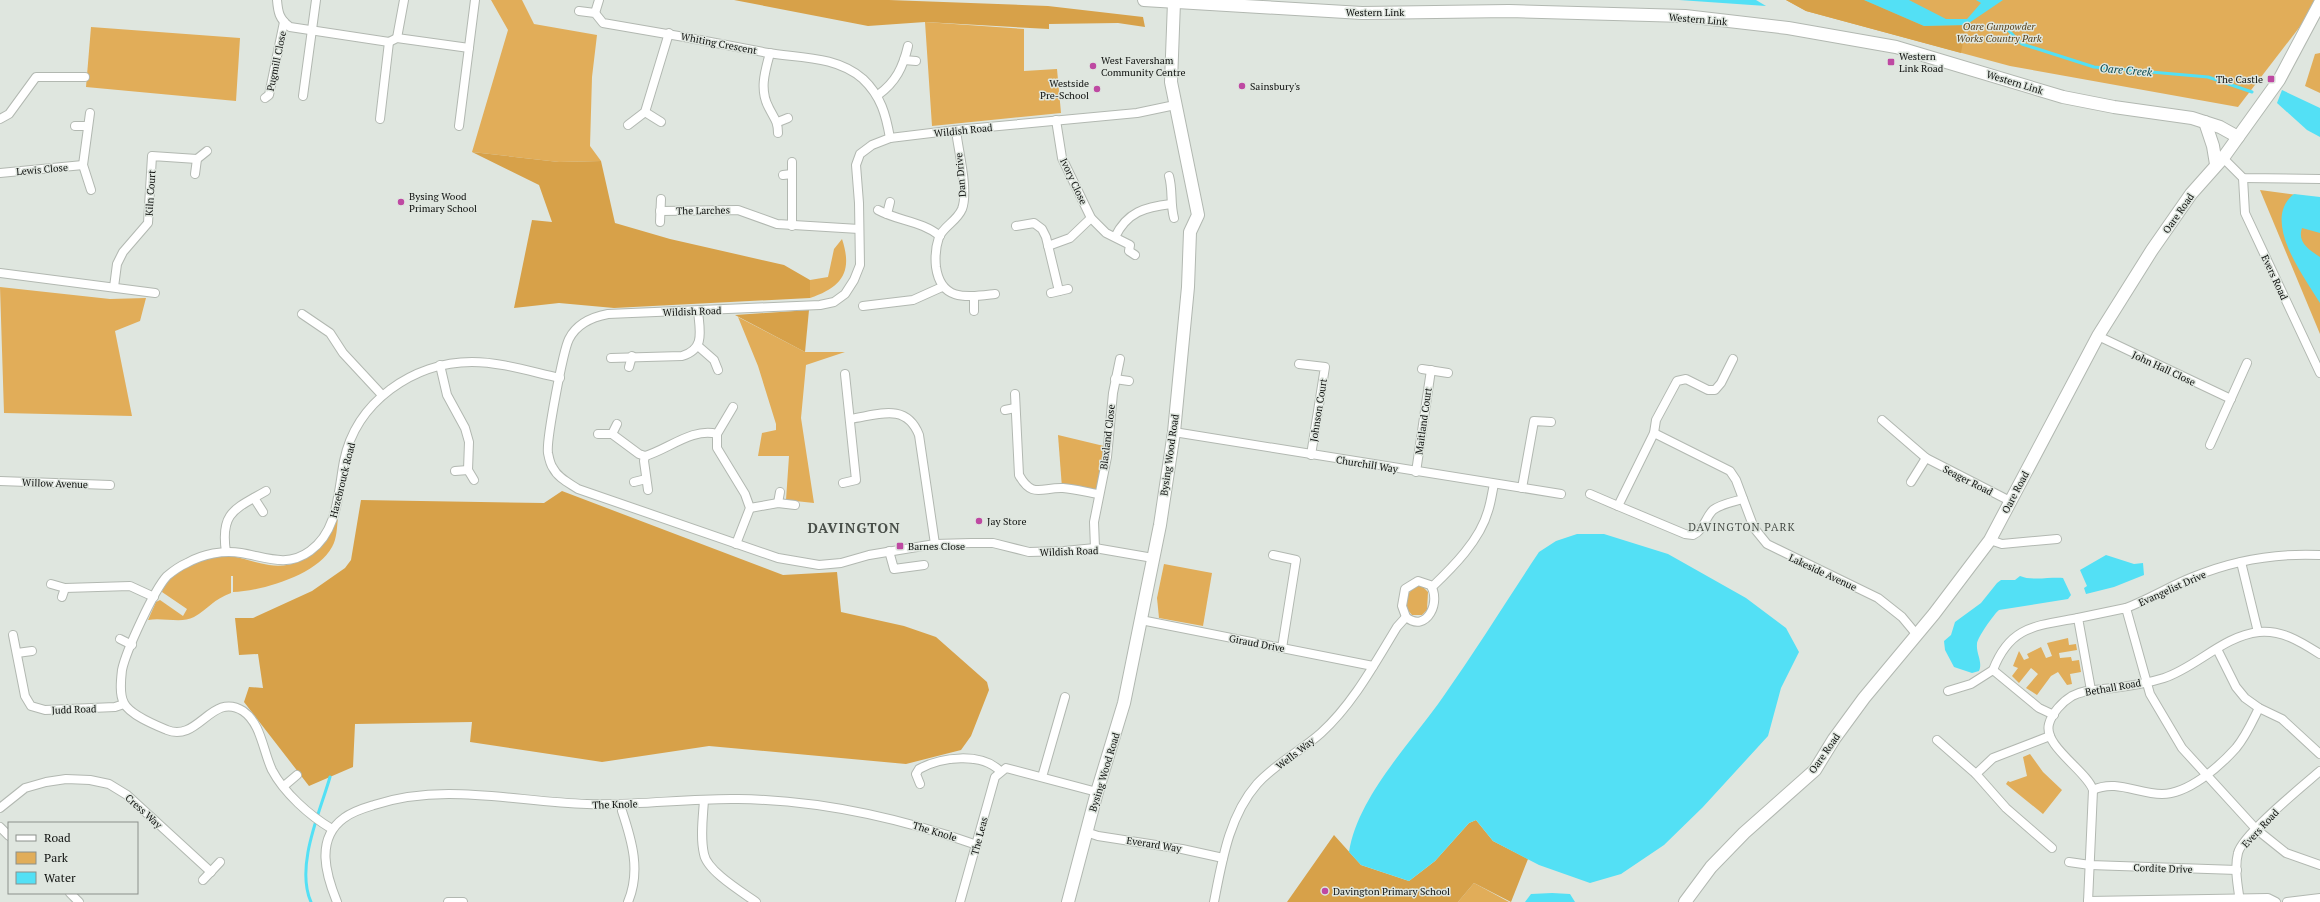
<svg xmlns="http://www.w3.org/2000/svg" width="2320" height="902" viewBox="0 0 2320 902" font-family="'PT Serif',serif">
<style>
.green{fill:#e1ad59}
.forest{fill:#d7a149}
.water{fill:#53e0f5}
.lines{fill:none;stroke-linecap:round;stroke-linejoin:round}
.stream{stroke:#53e0f5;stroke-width:3}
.street-casing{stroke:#b2b8b1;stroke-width:10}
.secondary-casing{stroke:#b2b8b1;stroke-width:14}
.street{stroke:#fff;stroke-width:8}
.secondary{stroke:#fff;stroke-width:12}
.poi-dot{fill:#be49a2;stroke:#dfe6df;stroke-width:1.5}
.labels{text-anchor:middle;stroke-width:3;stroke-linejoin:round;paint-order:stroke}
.street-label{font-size:10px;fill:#0e100e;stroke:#dfe6df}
.park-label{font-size:10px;font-style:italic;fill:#563f1a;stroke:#dfe6df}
.poi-label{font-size:10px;fill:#0e100e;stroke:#dfe6df;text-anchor:start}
.water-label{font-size:11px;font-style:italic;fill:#064850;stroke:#dfe6df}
.neighbourhood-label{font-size:11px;letter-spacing:1px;fill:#494f49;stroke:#dfe6df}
.district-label{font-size:14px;font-weight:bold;letter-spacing:1px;fill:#494f49;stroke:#dfe6df}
</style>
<rect width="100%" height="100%" fill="#dfe6df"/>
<g class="green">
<polygon points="491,0 522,0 534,24 597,35 592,77 590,146 601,161 559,162 472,152 508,30"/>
<polygon points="1786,0 2315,0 2305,20 2238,107 2010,66 1806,11"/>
<polygon points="925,22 1024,29 1024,71 1057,69 1061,113 932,126"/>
<polygon points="91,27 240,38 236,101 86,87"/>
<polygon points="2320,53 2320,93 2305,86 2315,54"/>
<polygon points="2260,190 2320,198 2320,334"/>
<path d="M842,239C853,272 842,287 810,298V280L828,277L834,249Z"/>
<polygon points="0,287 110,299 146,298 140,321 115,331 132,416 4,413"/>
<polygon points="738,317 805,352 845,352 806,365 801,418 814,503 786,500 789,456 758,456 762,433 776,430 776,424 758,366"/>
<polygon points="1058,435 1108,447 1098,494 1062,488"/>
<path d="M338,517C337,526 337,539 332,547C317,575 262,591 233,592V576H231V593C214,599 208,609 194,617C181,624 163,617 148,620L156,602L160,600L183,616L187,609L162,592C163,583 174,574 182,570C196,562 214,553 231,556C243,558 256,563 269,565C303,570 328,546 338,517Z"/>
<polygon points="1164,564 1212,573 1203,626 1159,618 1157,598"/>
<polygon points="1415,586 1422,586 1428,592 1427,610 1422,615 1412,615 1406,608 1407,595"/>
<polygon points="2068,638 2069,645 2076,644 2077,650 2059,653 2060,658 2071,657 2072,661 2079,660 2081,672 2070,674 2072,684 2067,685 2058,672 2051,676 2037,695 2026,688 2038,674 2031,668 2019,683 2012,676 2018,668 2013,666 2019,651 2024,660 2029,658 2027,654 2041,647 2046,658 2052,656 2047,643"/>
<polygon points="2030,754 2043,772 2062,790 2043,814 2006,784 2008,781 2010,782 2027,776 2023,757"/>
<polygon points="1474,883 1509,902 1458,902"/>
</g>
<g class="forest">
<polygon points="734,0 889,0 1048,6 1143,17 1145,27 1118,23 1049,24 1049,29 925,22 868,26"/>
<polygon points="1786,0 1864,0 1924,26 1966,25 1961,53 1806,11"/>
<polygon points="472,152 559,162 601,161 615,223 670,239 784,265 810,280 810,298 614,308 559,303 514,308 532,220 552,222 539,185"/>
<polygon points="809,310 805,352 735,315"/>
<polygon points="562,491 783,575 837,572 841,612 904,626 936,637 987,682 989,690 971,736 961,750 906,764 709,746 602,762 470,742 472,722 355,724 353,767 309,786 244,702 249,687 263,688 258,654 239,655 235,618 253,618 312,591 345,568 351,560 361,500 544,503"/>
<polygon points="1476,820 1493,841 1528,859 1511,902 1474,883 1458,902 1287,902 1334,835 1361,865 1409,881 1435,861 1469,823"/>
</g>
<g class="water">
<polygon points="1679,0 1756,0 1766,6"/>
<polygon points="1864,0 1909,0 1946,19 1967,19 1981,3 1976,0 2003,0 1966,25 1924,26"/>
<polygon points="2282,90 2320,108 2320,137 2307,130 2277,103"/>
<path d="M2294,194L2320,197V233L2302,228C2297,242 2309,250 2320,257V303C2305,278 2260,220 2294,194Z"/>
<path d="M1577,534H1604L1668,554L1746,598L1786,628L1799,652L1781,688L1768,736L1703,807L1664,845L1621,874L1590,883L1539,865L1493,841L1476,820L1469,823L1435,861L1409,881L1361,865L1349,852C1358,796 1411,743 1443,697C1476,650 1507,600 1539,552L1556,541Z"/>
<polygon points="2106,555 2134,564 2143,563 2144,575 2114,587 2086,594 2084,588 2087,586 2080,570"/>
<path d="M2020,576C2031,581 2050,577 2063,578L2071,595L2068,599L1999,610C1994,614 1977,638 1977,644C1976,654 1983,662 1979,671L1972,673L1954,667L1945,650L1944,641L1951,635L1955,622L1981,603L1997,583L2001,580H2015Z"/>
<polygon points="1552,893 1570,894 1575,902 1525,902 1531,894"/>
</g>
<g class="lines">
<g class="stream">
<polyline points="2007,29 2022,44 2094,67 2208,77 2252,92"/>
<path d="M311,902C295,866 320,812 330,777"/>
</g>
<g class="street-casing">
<g id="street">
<path d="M277,0C278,12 279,19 290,27L389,42L397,38L469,48"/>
<path d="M579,11L595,13L603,23C658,32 713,42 768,53C800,58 837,56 863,79C881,96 886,115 890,138"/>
<polyline points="595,13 599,0"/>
<polyline points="397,38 404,0"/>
<path d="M770,53C765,71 759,90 769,108C774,118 778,121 778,133"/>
<polyline points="904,60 916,61"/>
<path d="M878,95C896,82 903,67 908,46"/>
<polyline points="303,96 316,0"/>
<polyline points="265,98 269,95 284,22"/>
<polyline points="645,112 661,122"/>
<polyline points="90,113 83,165 91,190"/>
<polyline points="0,119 9,114 36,77 85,77"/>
<polyline points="380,119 389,42"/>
<polyline points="1056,120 1062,158 1091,218 1106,233 1130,245 1129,251 1135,255"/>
<polyline points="778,122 788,118"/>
<polyline points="628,125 645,112 669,33"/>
<polyline points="75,126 88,126"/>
<polyline points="459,126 475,0"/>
<path d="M956,130C958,150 969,190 962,209C957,221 944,226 939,237C936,246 935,258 936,267C941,302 967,297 995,294"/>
<polyline points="2223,158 2243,178 2320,179"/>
<polyline points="0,173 83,165"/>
<polyline points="195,174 197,159 207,151"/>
<polyline points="783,175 792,174"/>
<path d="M1169,176C1173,190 1170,203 1174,218"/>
<polyline points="2243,178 2245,213 2320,373"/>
<path d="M878,210C898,221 922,221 940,236"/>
<polyline points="660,211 738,210 777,224 859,229"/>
<polyline points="887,214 890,202"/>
<polyline points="660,222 661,199"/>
<polyline points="792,226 792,162"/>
<polyline points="1016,226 1034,223 1042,229 1046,237 1059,291"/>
<path d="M1115,237C1127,212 1145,207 1171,204"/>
<polyline points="1048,246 1070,238 1091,218"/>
<polyline points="0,273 155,293"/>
<polyline points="114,287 117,264 123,252 148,223 152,156 197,159"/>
<polyline points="1051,293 1068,289"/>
<polyline points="974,296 974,311"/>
<polyline points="863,306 913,300 942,287"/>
<polyline points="302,314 330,333 343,353 382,395"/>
<polyline points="2098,336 2231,399"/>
<polyline points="698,346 714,360 718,370"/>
<path d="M611,358L682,356C705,349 700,332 698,311"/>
<path d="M1733,359L1721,383L1715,390H1708L1686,379L1677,381L1656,420L1654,433L1618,506L1685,534L1693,535C1704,530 1705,518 1713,510C1721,504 1733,502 1743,499"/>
<polyline points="1299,364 1325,367 1311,455"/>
<polyline points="440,365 447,395 465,428 469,442 468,470 474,480"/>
<polyline points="629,367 632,356"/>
<polyline points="1422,369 1448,373"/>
<polyline points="1115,379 1129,381"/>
<path d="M1015,394L1019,475C1032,499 1042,487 1063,488C1075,489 1086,492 1098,494"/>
<polyline points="1005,410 1015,408"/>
<path d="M850,419C878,415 906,402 919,435L935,544"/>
<polyline points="1882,420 1926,458 2010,501"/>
<polyline points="1174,432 1561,494"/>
<polyline points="1654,433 1730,471 1736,480 1754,528 1767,544 1878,598 1902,617 1917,635"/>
<path d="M598,434H612L639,454L645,456C667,450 693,427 717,434V448L745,494L750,508L736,544"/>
<polyline points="612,434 617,424"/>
<polyline points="717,434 733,407"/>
<polyline points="2210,445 2247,363"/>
<polyline points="645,456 644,461 648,490"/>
<polyline points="455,471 468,470"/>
<polyline points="1416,472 1431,370"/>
<polyline points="0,481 110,485"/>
<polyline points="634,482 646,479"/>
<polyline points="1911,482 1926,458"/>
<polyline points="843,483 856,480 845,374"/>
<polyline points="1522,488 1534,421 1551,422"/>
<polyline points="1590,494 1618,506"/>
<polyline points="254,498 263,512"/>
<polyline points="778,503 780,492"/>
<polyline points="750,508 778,503 795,505"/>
<polyline points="1990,540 2002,544 2057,539"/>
<polyline points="1095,548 1094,522 1107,457 1113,393 1120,359"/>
<polyline points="889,551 894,569 924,565"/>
<path d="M226,552C220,512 235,509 266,491"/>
<polyline points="1273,555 1296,560 1282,648"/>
<path d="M1153,558L1095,548L1064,551L1029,552L993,543H971L935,544L869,555L841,563L819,565L778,558L578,489C569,483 558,478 553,468C550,464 549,458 548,453C546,441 563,351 569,339C577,323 592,317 608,314L820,305L834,302L845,294L854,280L860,265L859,203L856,165L860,154L872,145L890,138L956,130L1137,113L1175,105"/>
<polyline points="2241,562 2258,632"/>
<path d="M1418,581L1430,585C1442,600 1427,634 1406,617L1402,606L1405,589Z"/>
<polyline points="51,584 65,588 130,586 154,597"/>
<path d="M1432,587C1453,567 1480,540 1488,511C1491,502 1492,493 1494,484"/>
<polyline points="62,597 65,588"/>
<path d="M2126,608C2150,599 2170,586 2193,577C2234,560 2277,553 2320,555"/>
<polyline points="1141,620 1373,666"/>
<polyline points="13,635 25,696 31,706 45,710 115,707 124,704"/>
<polyline points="120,639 132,645"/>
<polyline points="2217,649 2236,687 2245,698 2259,708 2282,719 2320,754"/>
<polyline points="17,653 32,651"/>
<path d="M1993,670C2010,626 2035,626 2078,618"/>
<polyline points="2091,690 2078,618 2126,608 2150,694 2182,748 2256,829 2286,853 2320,865"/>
<polyline points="1948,691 1971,684 1993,670 2039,708 2054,715"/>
<polyline points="1937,740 1976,774 1993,758 2050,736"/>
<polyline points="1976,774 2006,808 2052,848"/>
<polyline points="1042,777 1065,697"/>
<path d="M920,784L916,774L919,769C941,757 981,752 1000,771"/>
<polyline points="284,786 297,775"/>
<path d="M2093,790C2116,779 2138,794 2162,794C2188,794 2219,767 2236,748C2246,736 2252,722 2259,708"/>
<path d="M704,800C703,817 700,837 704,854C707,871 742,892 756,902"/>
<polyline points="0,808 25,788 46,782 66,779 90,780 109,784 127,795 211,872"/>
<path d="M622,811C632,841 641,871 628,902"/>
<polyline points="0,827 9,836"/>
<path d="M332,829C310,816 284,793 272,770C263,751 261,723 243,711C212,691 198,743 167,730C155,725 130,715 124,703C119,694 121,679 122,670C126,651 154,590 167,576C173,571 180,566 187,563C203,554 223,550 241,553C266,557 287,568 310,551C338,531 338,493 344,461C356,402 413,362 472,362C501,362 532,372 560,378"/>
<polyline points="1086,832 1098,836 1182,849 1223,858"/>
<polyline points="2069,862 2090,865 2237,870"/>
<polyline points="203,880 220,862"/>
<polyline points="70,893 79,902"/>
<polyline points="2088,901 2268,898 2276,902"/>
<path d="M337,902C326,875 315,839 344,818C353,811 364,808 374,805C444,782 516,802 587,804C637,806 688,798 738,799C820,800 900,818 977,845"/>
<polyline points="448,902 463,902"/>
<polyline points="960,902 995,777 1006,768 1097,792"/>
<path d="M1214,902C1222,861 1229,816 1257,784C1276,763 1301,751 1321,733C1353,704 1375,663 1397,627L1406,617"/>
<path d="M2088,902L2093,790C2087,771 2043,746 2049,724C2052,713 2062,702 2072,696C2085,689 2099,690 2113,688C2130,686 2148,683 2164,678C2197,667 2223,636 2259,632C2283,630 2301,642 2320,654"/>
<path d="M2240,902C2238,887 2234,868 2238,853C2242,835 2304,785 2320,771"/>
<polyline points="2287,902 2320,898"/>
</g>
</g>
<g class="secondary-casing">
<g id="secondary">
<polyline points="1144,0 1362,13 1509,11 1685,16 1788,28 1896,47 2063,97 2114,107 2192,118 2220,127 2238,137"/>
<polyline points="2205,122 2213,146 2216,164"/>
<polyline points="1068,902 1097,792 1124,703 1160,525 1174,432 1188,287 1190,232 1198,215 1171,82 1174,2"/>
<polyline points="1685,902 1711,867 1744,833 1815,770 1834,739 1864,698 1934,614 1990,540 2098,336 2152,250 2191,194 2223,158 2279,80 2320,3"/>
</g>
</g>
<use href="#street" class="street"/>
<use href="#secondary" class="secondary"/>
</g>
<g class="poi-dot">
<rect x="1887" y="58" width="8" height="8" rx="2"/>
<circle cx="1093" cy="66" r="4"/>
<rect x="2267" y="75" width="8" height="8" rx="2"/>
<circle cx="1242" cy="86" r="4"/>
<circle cx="1097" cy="89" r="4"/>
<circle cx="401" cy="202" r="4"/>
<circle cx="979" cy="521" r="4"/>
<rect x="896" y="542" width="8" height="8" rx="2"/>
<circle cx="1325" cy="891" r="4"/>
</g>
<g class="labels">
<g class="street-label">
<text x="1375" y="16">Western Link</text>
<text transform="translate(1698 19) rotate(5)" y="4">Western Link</text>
<text transform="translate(719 43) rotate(11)" y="4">Whiting Crescent</text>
<text transform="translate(276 61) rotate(-78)" y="4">Pugmill Close</text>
<text transform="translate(2015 82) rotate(17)" y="4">Western Link</text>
<text transform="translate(963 130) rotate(-6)" y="4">Wildish Road</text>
<text transform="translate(42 169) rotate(-5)" y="4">Lewis Close</text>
<text transform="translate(960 175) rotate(-95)" y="4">Dan Drive</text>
<text transform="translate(1074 181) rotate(65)" y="4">Ivory Close</text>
<text transform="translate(150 193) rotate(-86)" y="4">Kiln Court</text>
<text transform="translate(703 210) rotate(-1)" y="4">The Larches</text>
<text transform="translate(2178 213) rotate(-55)" y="4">Oare Road</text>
<text transform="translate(2275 277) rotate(65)" y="4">Evers Road</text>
<text transform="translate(692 311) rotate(-2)" y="4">Wildish Road</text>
<text transform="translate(2164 368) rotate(25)" y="4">John Hall Close</text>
<text transform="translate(1318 410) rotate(-81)" y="4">Johnson Court</text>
<text transform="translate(1423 421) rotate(-82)" y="4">Maitland Court</text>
<text transform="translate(1107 437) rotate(-83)" y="4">Blaxland Close</text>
<text transform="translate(1169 455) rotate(-82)" y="4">Bysing Wood Road</text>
<text transform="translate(1367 464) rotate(9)" y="4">Churchill Way</text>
<text transform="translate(342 480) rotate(-76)" y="4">Hazebrouck Road</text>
<text transform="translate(1968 480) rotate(27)" y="4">Seager Road</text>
<text transform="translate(55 483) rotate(2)" y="4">Willow Avenue</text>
<text transform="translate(2015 492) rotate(-62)" y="4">Oare Road</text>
<text transform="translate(1069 551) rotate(-2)" y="4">Wildish Road</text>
<text transform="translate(1823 572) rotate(25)" y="4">Lakeside Avenue</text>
<text transform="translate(2172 588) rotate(-24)" y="4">Evangelist Drive</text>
<text transform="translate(1257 643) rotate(11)" y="4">Giraud Drive</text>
<text transform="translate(2113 687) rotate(-10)" y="4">Bethall Road</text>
<text transform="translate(74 709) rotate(-2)" y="4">Judd Road</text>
<text transform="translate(1295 753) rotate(-38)" y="4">Wells Way</text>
<text transform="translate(1824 753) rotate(-55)" y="4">Oare Road</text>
<text transform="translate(1104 772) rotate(-73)" y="4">Bysing Wood Road</text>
<text transform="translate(615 804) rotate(-2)" y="4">The Knole</text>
<text transform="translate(144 811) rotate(42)" y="4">Cress Way</text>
<text transform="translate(2260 828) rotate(-47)" y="4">Evers Road</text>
<text transform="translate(935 831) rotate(17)" y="4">The Knole</text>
<text transform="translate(979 836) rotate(-75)" y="4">The Leas</text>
<text transform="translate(1154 844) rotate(9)" y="4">Everard Way</text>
<text transform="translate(2163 868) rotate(2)" y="4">Cordite Drive</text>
</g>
<g class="park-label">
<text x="1999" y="30">Oare Gunpowder<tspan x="1999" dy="12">Works Country Park</tspan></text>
</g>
<g class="poi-label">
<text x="1899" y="60">Western<tspan x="1899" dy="12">Link Road</tspan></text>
<text x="1101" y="64">West Faversham<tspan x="1101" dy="12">Community Centre</tspan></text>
<text x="2263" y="83" text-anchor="end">The Castle</text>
<text x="1089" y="87" text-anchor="end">Westside<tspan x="1089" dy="12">Pre-School</tspan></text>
<text x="1250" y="90">Sainsbury's</text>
<text x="409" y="200">Bysing Wood<tspan x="409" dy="12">Primary School</tspan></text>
<text x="987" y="525">Jay Store</text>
<text x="908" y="550">Barnes Close</text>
<text x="1333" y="895">Davington Primary School</text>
</g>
<g class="water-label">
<text transform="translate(2126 70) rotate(5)" y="4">Oare Creek</text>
</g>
<g class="neighbourhood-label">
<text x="1742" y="531">DAVINGTON PARK</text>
</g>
<g class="district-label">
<text x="854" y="533">DAVINGTON</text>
</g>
</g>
<rect x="8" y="822" width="130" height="72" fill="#dfe6df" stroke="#8b908b"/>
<rect x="16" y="835" width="20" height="6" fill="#ffffff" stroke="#8b908b"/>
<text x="44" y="842" font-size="12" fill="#0e100e">Road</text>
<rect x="16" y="852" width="20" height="12" fill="#e1ad59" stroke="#8b908b"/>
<text x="44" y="862" font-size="12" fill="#0e100e">Park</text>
<rect x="16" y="872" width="20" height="12" fill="#53e0f5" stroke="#8b908b"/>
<text x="44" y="882" font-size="12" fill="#0e100e">Water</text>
</svg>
